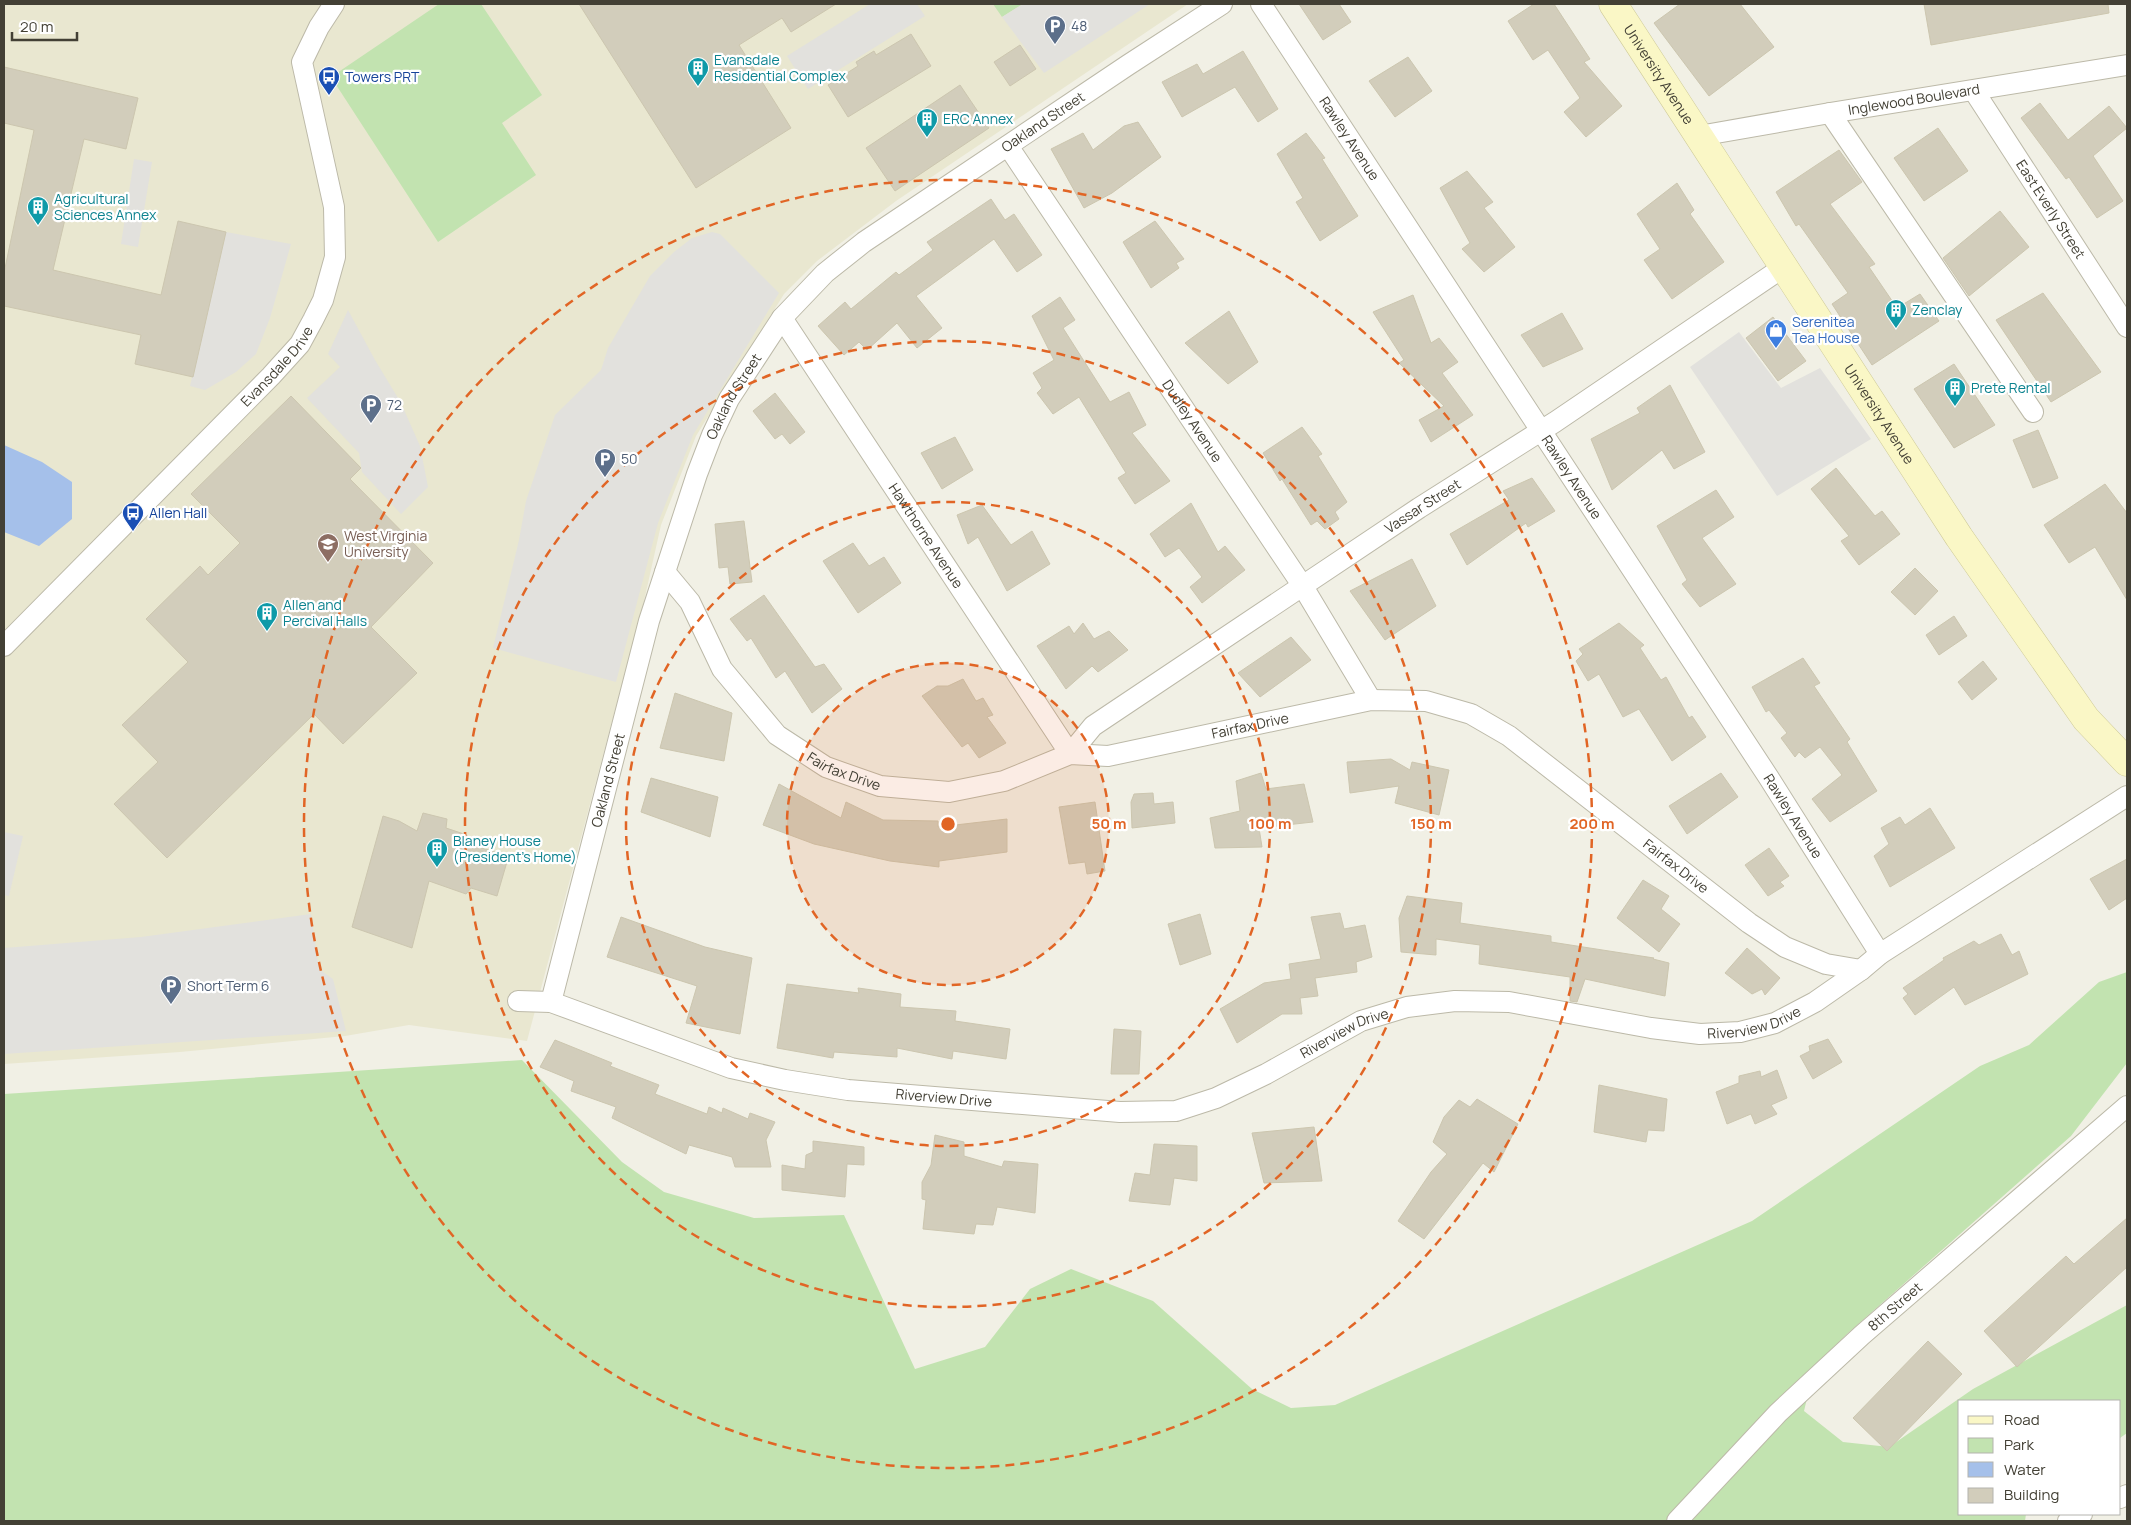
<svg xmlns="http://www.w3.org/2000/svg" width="2131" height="1525" viewBox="0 0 2131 1525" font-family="Manrope,sans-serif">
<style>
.education{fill:#e9e7d0}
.green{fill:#c2e3b0}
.parking{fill:#e2e1dd}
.water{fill:#a5c0ea}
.building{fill:#d2cdbb;stroke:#ccc6af}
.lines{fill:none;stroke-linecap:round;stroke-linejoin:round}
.street-casing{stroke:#bcb9a8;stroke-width:22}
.secondary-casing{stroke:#ceca97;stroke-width:29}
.street{stroke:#fff;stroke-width:20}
.secondary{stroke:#faf7c6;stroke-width:28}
.ring{fill:none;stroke:#e16525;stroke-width:2.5;stroke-dasharray:9 6}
.labels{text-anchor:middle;stroke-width:4.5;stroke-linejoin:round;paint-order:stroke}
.service-label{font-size:14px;fill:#4e5e75;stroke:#fff;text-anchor:start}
.culture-label{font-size:14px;fill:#0d838f;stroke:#fff;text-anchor:start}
.street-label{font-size:14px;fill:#434035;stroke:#fff}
.transit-label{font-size:14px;fill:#164399;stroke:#fff;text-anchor:start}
.shop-label{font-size:14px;fill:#366cbe;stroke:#fff;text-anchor:start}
.education-label{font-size:14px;fill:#785e54;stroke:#fff;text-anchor:start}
.centre{fill:#e16525;stroke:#fff;stroke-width:2.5}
.ring-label{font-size:15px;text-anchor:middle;font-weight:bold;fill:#e16525;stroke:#fff;stroke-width:4.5;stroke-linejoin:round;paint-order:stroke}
</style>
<rect width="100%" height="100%" fill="#f1f0e5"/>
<polygon class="education" points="4,4 1188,4 896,201 817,261 784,294 696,436 661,525 644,601 527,1041 409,1025 345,1036 180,1052 4,1064"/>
<g class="green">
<polygon points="439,4 481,4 542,95 502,123 536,175 438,242 331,77"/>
<polygon points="993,4 1023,4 1002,17"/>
<polygon points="2127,972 2127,1063 2071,1136 1847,1334 1815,1365 1804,1411 1843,1442 1889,1447 1973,1389 2127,1305 2127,1433 2120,1438 2120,1401 1960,1401 1960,1514 2026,1514 2025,1521 4,1521 4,1094 522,1060 622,1162 664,1192 754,1218 844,1215 915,1369 985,1347 1030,1289 1071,1269 1153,1301 1252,1389 1291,1408 1335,1405 1752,1221 1980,1066 2029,1045 2099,982"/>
</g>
<g class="parking">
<polygon points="870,4 917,4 925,16 808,89 787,56"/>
<polygon points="1023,4 1150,4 1044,73 1002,17"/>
<polygon points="134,159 152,162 138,247 121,244"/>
<polygon points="226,232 291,244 270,318 256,354 236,372 205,390 190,386"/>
<polygon points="712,232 720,234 779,293 693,435 658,523 616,682 493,648 519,540 526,501 555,415 601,370 608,348 650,276 674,252 692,238"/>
<polygon points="348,310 375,360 401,403 420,446 428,487 401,514 362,472 359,453 307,398 340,367 328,354"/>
<polygon points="1739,332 1781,388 1820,368 1871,439 1777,496 1690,367"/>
<polygon points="4,832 23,836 9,896 4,895"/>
<polygon points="311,914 319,969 333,979 346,1031 4,1054 4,948 141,937"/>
</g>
<polygon class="water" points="4,445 42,462 72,482 72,519 39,546 4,532"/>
<g class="building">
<polygon points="579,4 836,4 791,32 782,18 739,45 791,128 696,188"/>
<polygon points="1299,4 1339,4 1351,22 1323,40"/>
<polygon points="1534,4 1554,4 1590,59 1584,62 1622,106 1586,137 1564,112 1580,98 1548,50 1533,60 1508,21"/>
<polygon points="1680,4 1740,4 1774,47 1709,96 1654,23"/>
<polygon points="1924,4 2108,4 2109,13 1931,45"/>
<polygon points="911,34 931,66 848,117 828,85 858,66 856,62 874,51 876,55"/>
<polygon points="1020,45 1036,69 1010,86 994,62"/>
<polygon points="1243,51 1278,109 1258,122 1235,87 1182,117 1162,82 1197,64 1203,74"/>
<polygon points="1408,57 1432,91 1395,117 1369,81"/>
<polygon points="4,67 138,98 126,149 84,139 53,270 161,295 178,221 226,232 193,377 135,364 141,335 4,306 4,273 34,130 4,123"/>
<polygon points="960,85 989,128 895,191 866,148"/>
<polygon points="2040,103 2068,140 2109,106 2127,128 2093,156 2123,201 2097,218 2069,177 2066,179 2021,118"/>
<polygon points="1138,122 1161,157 1112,193 1084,208 1051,149 1083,133 1093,150 1124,126"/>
<polygon points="1938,128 1968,171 1924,201 1894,158"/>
<polygon points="1306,133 1325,158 1322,159 1358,216 1320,241 1296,202 1303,198 1277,154"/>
<polygon points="1839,150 1862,182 1830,204 1875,264 1869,267 1897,308 1920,294 1939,321 1872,365 1832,304 1848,293 1799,224 1796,226 1776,192"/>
<polygon points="1467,171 1493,202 1484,208 1515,247 1484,272 1462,249 1470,243 1440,188"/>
<polygon points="1677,183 1694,210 1690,214 1724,262 1672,299 1644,260 1660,249 1637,214"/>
<polygon points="991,199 1005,220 1014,214 1042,255 1017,272 994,239 916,296 942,328 917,348 897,323 867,350 859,342 844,355 818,326 845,302 851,309 896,272 899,275 933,250 927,242"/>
<polygon points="2000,211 2029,247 1969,296 1943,258"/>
<polygon points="1155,221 1184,259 1176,263 1179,268 1151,288 1123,242"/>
<polygon points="2043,293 2101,372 2051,402 1996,320"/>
<polygon points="1413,295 1431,343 1439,338 1458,362 1442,373 1473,415 1431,442 1419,420 1444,406 1399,363 1404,360 1373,312"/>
<polygon points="1060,297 1075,320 1063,328 1110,402 1129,392 1146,425 1132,433 1170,481 1135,504 1118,478 1126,473 1079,397 1053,414 1037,393 1042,388 1033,373 1054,360 1032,316"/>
<polygon points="1229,311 1258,362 1228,384 1185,343"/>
<polygon points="1562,313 1583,349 1543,367 1521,335"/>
<polygon points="1773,317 1806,361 1778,381 1746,338"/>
<polygon points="1954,364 1995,425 1954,448 1914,389"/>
<polygon points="1670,385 1705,452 1674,469 1662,450 1612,490 1591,439 1640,413 1637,408"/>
<polygon points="775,393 805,432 790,444 782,434 775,439 753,411"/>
<polygon points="291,396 361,468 350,479 433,563 371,627 417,673 343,744 314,714 167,858 114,804 158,762 122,725 188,662 146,619 200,566 208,575 240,543 191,494"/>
<polygon points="1302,427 1322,454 1318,456 1347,502 1335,512 1339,519 1325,529 1317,521 1311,525 1282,479 1280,481 1263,453"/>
<polygon points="2038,430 2058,478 2033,488 2013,440"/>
<polygon points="955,437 973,470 942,489 921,453"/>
<polygon points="1836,468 1875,516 1882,511 1900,534 1859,565 1841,541 1849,536 1811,489"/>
<polygon points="1532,478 1555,511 1528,527 1526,523 1467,565 1450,534 1509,500 1503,491"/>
<polygon points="2105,484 2127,513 2127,600 2095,547 2069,563 2044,525"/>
<polygon points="1716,490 1734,517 1702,538 1736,584 1700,607 1682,584 1687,580 1657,526"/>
<polygon points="1191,503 1218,552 1225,546 1245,570 1202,603 1190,587 1202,577 1179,548 1165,557 1150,534"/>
<polygon points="982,505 1011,545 1032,531 1050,564 1007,591 978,537 968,544 957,515"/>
<polygon points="744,521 752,582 730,584 728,567 719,568 715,524"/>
<polygon points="853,543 869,566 884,557 901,583 858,613 823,561"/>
<polygon points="1412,559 1436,606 1385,640 1350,591"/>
<polygon points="1915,568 1938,591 1915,615 1891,592"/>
<polygon points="764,595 815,667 824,664 842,689 812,713 785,671 776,678 751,638 747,641 730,619"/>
<polygon points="1954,616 1967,636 1939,655 1926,635"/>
<polygon points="1083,623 1094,639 1109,631 1128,650 1098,672 1092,666 1066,689 1037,646 1069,626 1074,634"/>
<polygon points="1619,623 1644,645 1640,648 1661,680 1666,677 1689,718 1692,716 1706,737 1672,761 1639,709 1623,717 1599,674 1588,681 1576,661 1583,654 1579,649"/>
<polygon points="1291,637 1311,660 1260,697 1238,673"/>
<polygon points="1803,658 1820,683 1814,686 1850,739 1847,742 1877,791 1830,822 1812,799 1842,775 1820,747 1805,758 1799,752 1795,757 1781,738 1787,733 1769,710 1766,712 1752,687"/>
<polygon points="1983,661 1997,679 1972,700 1958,682"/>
<polygon points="963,679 976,701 983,698 993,715 987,717 1006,743 979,758 968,743 962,747 922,696 937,686 948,686"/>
<polygon points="675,693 732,713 724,761 660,748"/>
<polygon points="1391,759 1410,770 1412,762 1449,770 1439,815 1395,803 1399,786 1350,793 1347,762"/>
<polygon points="1261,773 1266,789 1304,784 1313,822 1259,828 1262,847 1215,848 1210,818 1240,811 1236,781"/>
<polygon points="1721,773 1738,797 1687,834 1669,806"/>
<polygon points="651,778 718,797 710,837 641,812"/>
<polygon points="779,784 841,818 846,802 883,820 938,821 938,827 1007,819 1007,852 939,861 939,867 890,861 814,844 763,825"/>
<polygon points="1153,793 1154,804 1173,802 1175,823 1132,828 1131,802 1134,794"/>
<polygon points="1095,802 1105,871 1087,874 1085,862 1069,864 1059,807"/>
<polygon points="1930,808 1955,848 1890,887 1874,856 1889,844 1881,828 1900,817 1905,825"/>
<polygon points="423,813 447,819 446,828 467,835 465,844 509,855 497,896 471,888 466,894 429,881 412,948 352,927 383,816 399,821 417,831"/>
<polygon points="1769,848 1789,876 1780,882 1784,886 1768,896 1745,865"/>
<polygon points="2127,859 2127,898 2109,910 2090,879"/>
<polygon points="1643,880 1669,896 1661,909 1680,924 1659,952 1617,918"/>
<polygon points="1407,896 1462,903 1460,923 1551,936 1551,942 1654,958 1653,959 1669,963 1665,996 1585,979 1577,1002 1570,1001 1570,977 1479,964 1480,945 1436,939 1436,955 1401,952 1399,918"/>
<polygon points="1340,913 1344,929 1365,925 1372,957 1356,962 1357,972 1315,978 1318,996 1300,998 1302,1014 1282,1014 1237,1043 1220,1009 1264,983 1291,979 1289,964 1321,959 1311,917"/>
<polygon points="1200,914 1211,954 1180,965 1168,924"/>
<polygon points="621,917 705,947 752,958 740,1034 686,1023 697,986 607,957"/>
<polygon points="2001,934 2012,955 2019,951 2028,974 1965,1005 1954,987 1915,1015 1903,998 1908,994 1903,988 1944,960 1943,958 1974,941 1979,945"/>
<polygon points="1747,948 1780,978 1765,995 1762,989 1752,994 1725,973"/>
<polygon points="787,984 859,993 858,988 901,994 900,1007 956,1011 955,1021 1010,1029 1006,1059 953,1051 952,1059 897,1048 897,1057 834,1052 833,1058 777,1048"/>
<polygon points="1114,1029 1141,1031 1139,1074 1111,1074"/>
<polygon points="1828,1039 1842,1062 1813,1079 1800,1056 1810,1051 1809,1046"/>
<polygon points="555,1040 612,1063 610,1066 659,1085 655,1094 707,1114 709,1107 722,1113 723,1108 748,1119 750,1113 775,1122 766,1140 771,1167 735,1167 732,1157 689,1145 686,1154 612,1118 616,1107 571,1091 574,1081 540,1067"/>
<polygon points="1777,1070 1787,1098 1771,1105 1777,1114 1755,1124 1751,1114 1727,1124 1716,1092 1739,1083 1739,1076 1760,1071 1761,1077"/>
<polygon points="1599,1085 1667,1099 1664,1131 1648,1130 1646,1142 1594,1132"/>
<polygon points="1477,1099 1518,1124 1494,1172 1483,1163 1424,1239 1398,1221 1431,1172 1447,1154 1433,1142 1444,1117 1459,1100 1470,1107"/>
<polygon points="1314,1127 1322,1181 1264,1183 1252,1133"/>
<polygon points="935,1135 964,1142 964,1156 1002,1167 1004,1161 1038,1164 1035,1213 997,1207 993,1225 976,1224 974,1234 923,1229 926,1200 922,1199 922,1182 931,1165"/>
<polygon points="813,1141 864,1147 864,1165 847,1164 845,1197 782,1190 782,1165 805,1169 806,1155 813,1152"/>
<polygon points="1154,1144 1197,1146 1197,1181 1174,1178 1170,1205 1129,1201 1135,1173 1150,1175"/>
<polygon points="2127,1218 2127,1267 2017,1367 1984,1331 2066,1256 2074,1264"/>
<polygon points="1928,1341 1962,1374 1887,1451 1853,1418"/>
</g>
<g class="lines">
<g class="street-casing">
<g id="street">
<path id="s1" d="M1261,4L1769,778L1880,954"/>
<path id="s2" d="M1974,91L2127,327"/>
<polyline points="1830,113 2033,412"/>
<path id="s3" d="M1699,136L1830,113L2127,65"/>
<path id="s4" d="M1008,146L1302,585L1371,700"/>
<path id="s5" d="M782,318L1070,754L1093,726L1419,508L1555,422L1782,268"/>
<path id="s6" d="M665,572L690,602L722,669L777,735L826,767L880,786L949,792L1004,781L1070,754L1108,756L1371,700L1426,701L1471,714L1509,736L1749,923L1785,947L1826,964L1861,970"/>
<path id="s7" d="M4,646L271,376L300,344L313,320L323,300L335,257L334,207L302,62L319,27L334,4"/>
<path id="s8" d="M518,1001L551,1002L731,1068L785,1080L848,1090L1120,1112L1176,1111L1216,1098L1266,1074L1361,1021L1407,1007L1455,1001L1509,1002L1651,1028L1700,1034L1740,1032L1775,1023L1815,1002L1861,970L1880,954L2127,796"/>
<path id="s9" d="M551,1002L649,621L697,474L712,435L729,399L782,318L825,273L864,242L1128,65L1222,4"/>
<polyline points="2120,1498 2127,1495"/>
<path id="s10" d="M1677,1521L1778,1413L1862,1335L2127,1106"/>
<polyline points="2068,1521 2082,1514"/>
</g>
</g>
<g class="secondary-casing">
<g id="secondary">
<path id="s11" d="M1613,4L1959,537L2086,719L2127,762"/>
</g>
</g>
<use href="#street" class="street"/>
<use href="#secondary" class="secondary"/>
</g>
<circle cx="948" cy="824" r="161" fill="#e16525" fill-opacity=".12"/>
<g class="ring">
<circle cx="948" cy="824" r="161"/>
<circle cx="948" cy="824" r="322"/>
<circle cx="948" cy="824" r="483"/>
<circle cx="948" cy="824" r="644"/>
</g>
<defs>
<g id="parking-pin" transform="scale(1.125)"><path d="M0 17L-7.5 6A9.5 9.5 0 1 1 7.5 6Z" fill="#5c6f8a" stroke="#fff"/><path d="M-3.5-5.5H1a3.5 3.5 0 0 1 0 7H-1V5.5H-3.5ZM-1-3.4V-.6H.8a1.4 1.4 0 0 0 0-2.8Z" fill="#fff"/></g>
<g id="building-pin" transform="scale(1.125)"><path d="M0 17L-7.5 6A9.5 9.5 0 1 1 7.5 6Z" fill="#0f9aa8" stroke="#fff"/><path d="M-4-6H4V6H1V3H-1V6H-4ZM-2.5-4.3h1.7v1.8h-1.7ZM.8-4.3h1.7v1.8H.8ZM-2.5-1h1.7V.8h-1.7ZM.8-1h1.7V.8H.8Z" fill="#fff"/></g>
<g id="bus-pin" transform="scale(1.125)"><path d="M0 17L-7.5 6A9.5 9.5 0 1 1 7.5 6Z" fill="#1a4fb4" stroke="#fff"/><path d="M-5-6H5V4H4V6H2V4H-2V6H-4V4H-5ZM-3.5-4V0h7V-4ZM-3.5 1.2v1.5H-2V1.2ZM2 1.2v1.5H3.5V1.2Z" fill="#fff"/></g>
<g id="shop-pin" transform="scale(1.125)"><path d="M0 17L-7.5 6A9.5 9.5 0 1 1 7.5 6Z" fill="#3f7fe0" stroke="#fff"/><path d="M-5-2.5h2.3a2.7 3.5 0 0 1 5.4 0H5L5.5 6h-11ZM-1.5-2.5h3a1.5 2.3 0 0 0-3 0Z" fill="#fff"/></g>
<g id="university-pin" transform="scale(1.125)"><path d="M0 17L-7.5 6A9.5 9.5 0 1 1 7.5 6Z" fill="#8d6e63" stroke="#fff"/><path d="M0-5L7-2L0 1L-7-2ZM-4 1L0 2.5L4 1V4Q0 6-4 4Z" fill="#fff"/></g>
</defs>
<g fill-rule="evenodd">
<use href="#parking-pin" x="1055" y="26"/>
<use href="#building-pin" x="698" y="68"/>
<use href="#bus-pin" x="329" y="77"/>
<use href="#building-pin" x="927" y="119"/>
<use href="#building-pin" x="38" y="207"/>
<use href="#building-pin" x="1896" y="310"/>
<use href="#shop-pin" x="1776" y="330"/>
<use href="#building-pin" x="1955" y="388"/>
<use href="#parking-pin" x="371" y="405"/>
<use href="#parking-pin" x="605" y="459"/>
<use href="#bus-pin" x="133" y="513"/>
<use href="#university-pin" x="328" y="544"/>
<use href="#building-pin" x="267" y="613"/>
<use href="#building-pin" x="437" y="849"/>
<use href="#parking-pin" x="171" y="986"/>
</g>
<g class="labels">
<g class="service-label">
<text x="1071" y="31">48</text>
<text x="387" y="410">72</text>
<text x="621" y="464">50</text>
<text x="187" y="991">Short Term 6</text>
</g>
<g class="culture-label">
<text x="714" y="65">Evansdale<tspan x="714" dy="16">Residential Complex</tspan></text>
<text x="943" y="124">ERC Annex</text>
<text x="54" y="204">Agricultural<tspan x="54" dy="16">Sciences Annex</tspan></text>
<text x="1912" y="315">Zenclay</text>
<text x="1971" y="393">Prete Rental</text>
<text x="283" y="610">Allen and<tspan x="283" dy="16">Percival Halls</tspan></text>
<text x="453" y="846">Blaney House<tspan x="453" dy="16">(President’s Home)</tspan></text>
</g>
<g class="street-label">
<text dy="5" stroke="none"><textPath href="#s11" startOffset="84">University Avenue</textPath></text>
<text dy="5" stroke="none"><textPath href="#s3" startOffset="218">Inglewood Boulevard</textPath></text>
<text dy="5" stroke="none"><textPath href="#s9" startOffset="1054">Oakland Street</textPath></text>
<text dy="5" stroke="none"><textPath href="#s1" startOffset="161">Rawley Avenue</textPath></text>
<text dy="5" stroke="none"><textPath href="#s2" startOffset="141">East Everly Street</textPath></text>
<text dy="5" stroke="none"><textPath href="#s7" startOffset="391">Evansdale Drive</textPath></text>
<text dy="5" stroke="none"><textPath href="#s9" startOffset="634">Oakland Street</textPath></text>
<text dy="5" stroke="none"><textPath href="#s11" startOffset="489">University Avenue</textPath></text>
<text dy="5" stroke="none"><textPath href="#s4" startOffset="331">Dudley Avenue</textPath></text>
<text dy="5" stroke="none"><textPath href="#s1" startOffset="566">Rawley Avenue</textPath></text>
<text dy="5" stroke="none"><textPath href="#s5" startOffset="955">Vassar Street</textPath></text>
<text dy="5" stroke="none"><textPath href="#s5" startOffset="261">Hawthorne Avenue</textPath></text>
<text dy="5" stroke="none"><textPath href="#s6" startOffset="695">Fairfax Drive</textPath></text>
<text dy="5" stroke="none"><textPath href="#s6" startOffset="276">Fairfax Drive</textPath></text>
<text dy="5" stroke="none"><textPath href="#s9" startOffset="229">Oakland Street</textPath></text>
<text dy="5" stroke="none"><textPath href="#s1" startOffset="971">Rawley Avenue</textPath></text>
<text dy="5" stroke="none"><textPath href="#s6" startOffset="1176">Fairfax Drive</textPath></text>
<text dy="5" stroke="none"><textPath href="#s8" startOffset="1279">Riverview Drive</textPath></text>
<text dy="5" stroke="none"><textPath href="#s8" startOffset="859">Riverview Drive</textPath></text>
<text dy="5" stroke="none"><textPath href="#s8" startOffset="440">Riverview Drive</textPath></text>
<text dy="5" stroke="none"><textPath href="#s10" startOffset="306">8th Street</textPath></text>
</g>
<g class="transit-label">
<text x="345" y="82">Towers PRT</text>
<text x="149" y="518">Allen Hall</text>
</g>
<g class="shop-label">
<text x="1792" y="327">Serenitea<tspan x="1792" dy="16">Tea House</tspan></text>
</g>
<g class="education-label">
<text x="344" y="541">West Virginia<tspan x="344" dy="16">University</tspan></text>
</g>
</g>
<circle cx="948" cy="824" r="8" class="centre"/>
<g class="ring-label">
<text x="1109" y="829">50 m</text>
<text x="1270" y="829">100 m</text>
<text x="1431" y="829">150 m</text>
<text x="1592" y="829">200 m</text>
</g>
<rect width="2131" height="1525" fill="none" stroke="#434035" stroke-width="10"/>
<rect x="1958" y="1400" width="162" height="115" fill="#ffffff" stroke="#b4b3ae"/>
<rect x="1968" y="1416" width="25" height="8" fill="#faf7c6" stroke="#b4b3ae"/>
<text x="2004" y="1425" font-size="15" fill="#434035">Road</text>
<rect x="1968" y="1438" width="25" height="15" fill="#c2e3b0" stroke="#b4b3ae"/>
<text x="2004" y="1450" font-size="15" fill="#434035">Park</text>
<rect x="1968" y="1462" width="25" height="15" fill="#a5c0ea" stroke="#b4b3ae"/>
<text x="2004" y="1475" font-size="15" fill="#434035">Water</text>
<rect x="1968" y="1488" width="25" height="15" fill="#d2cdbb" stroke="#b4b3ae"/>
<text x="2004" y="1500" font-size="15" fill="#434035">Building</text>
<path d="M12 32v8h65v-8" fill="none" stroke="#434035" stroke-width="2.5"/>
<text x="20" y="32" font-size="15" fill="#434035" stroke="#ffffff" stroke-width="4" paint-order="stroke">20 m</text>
</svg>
